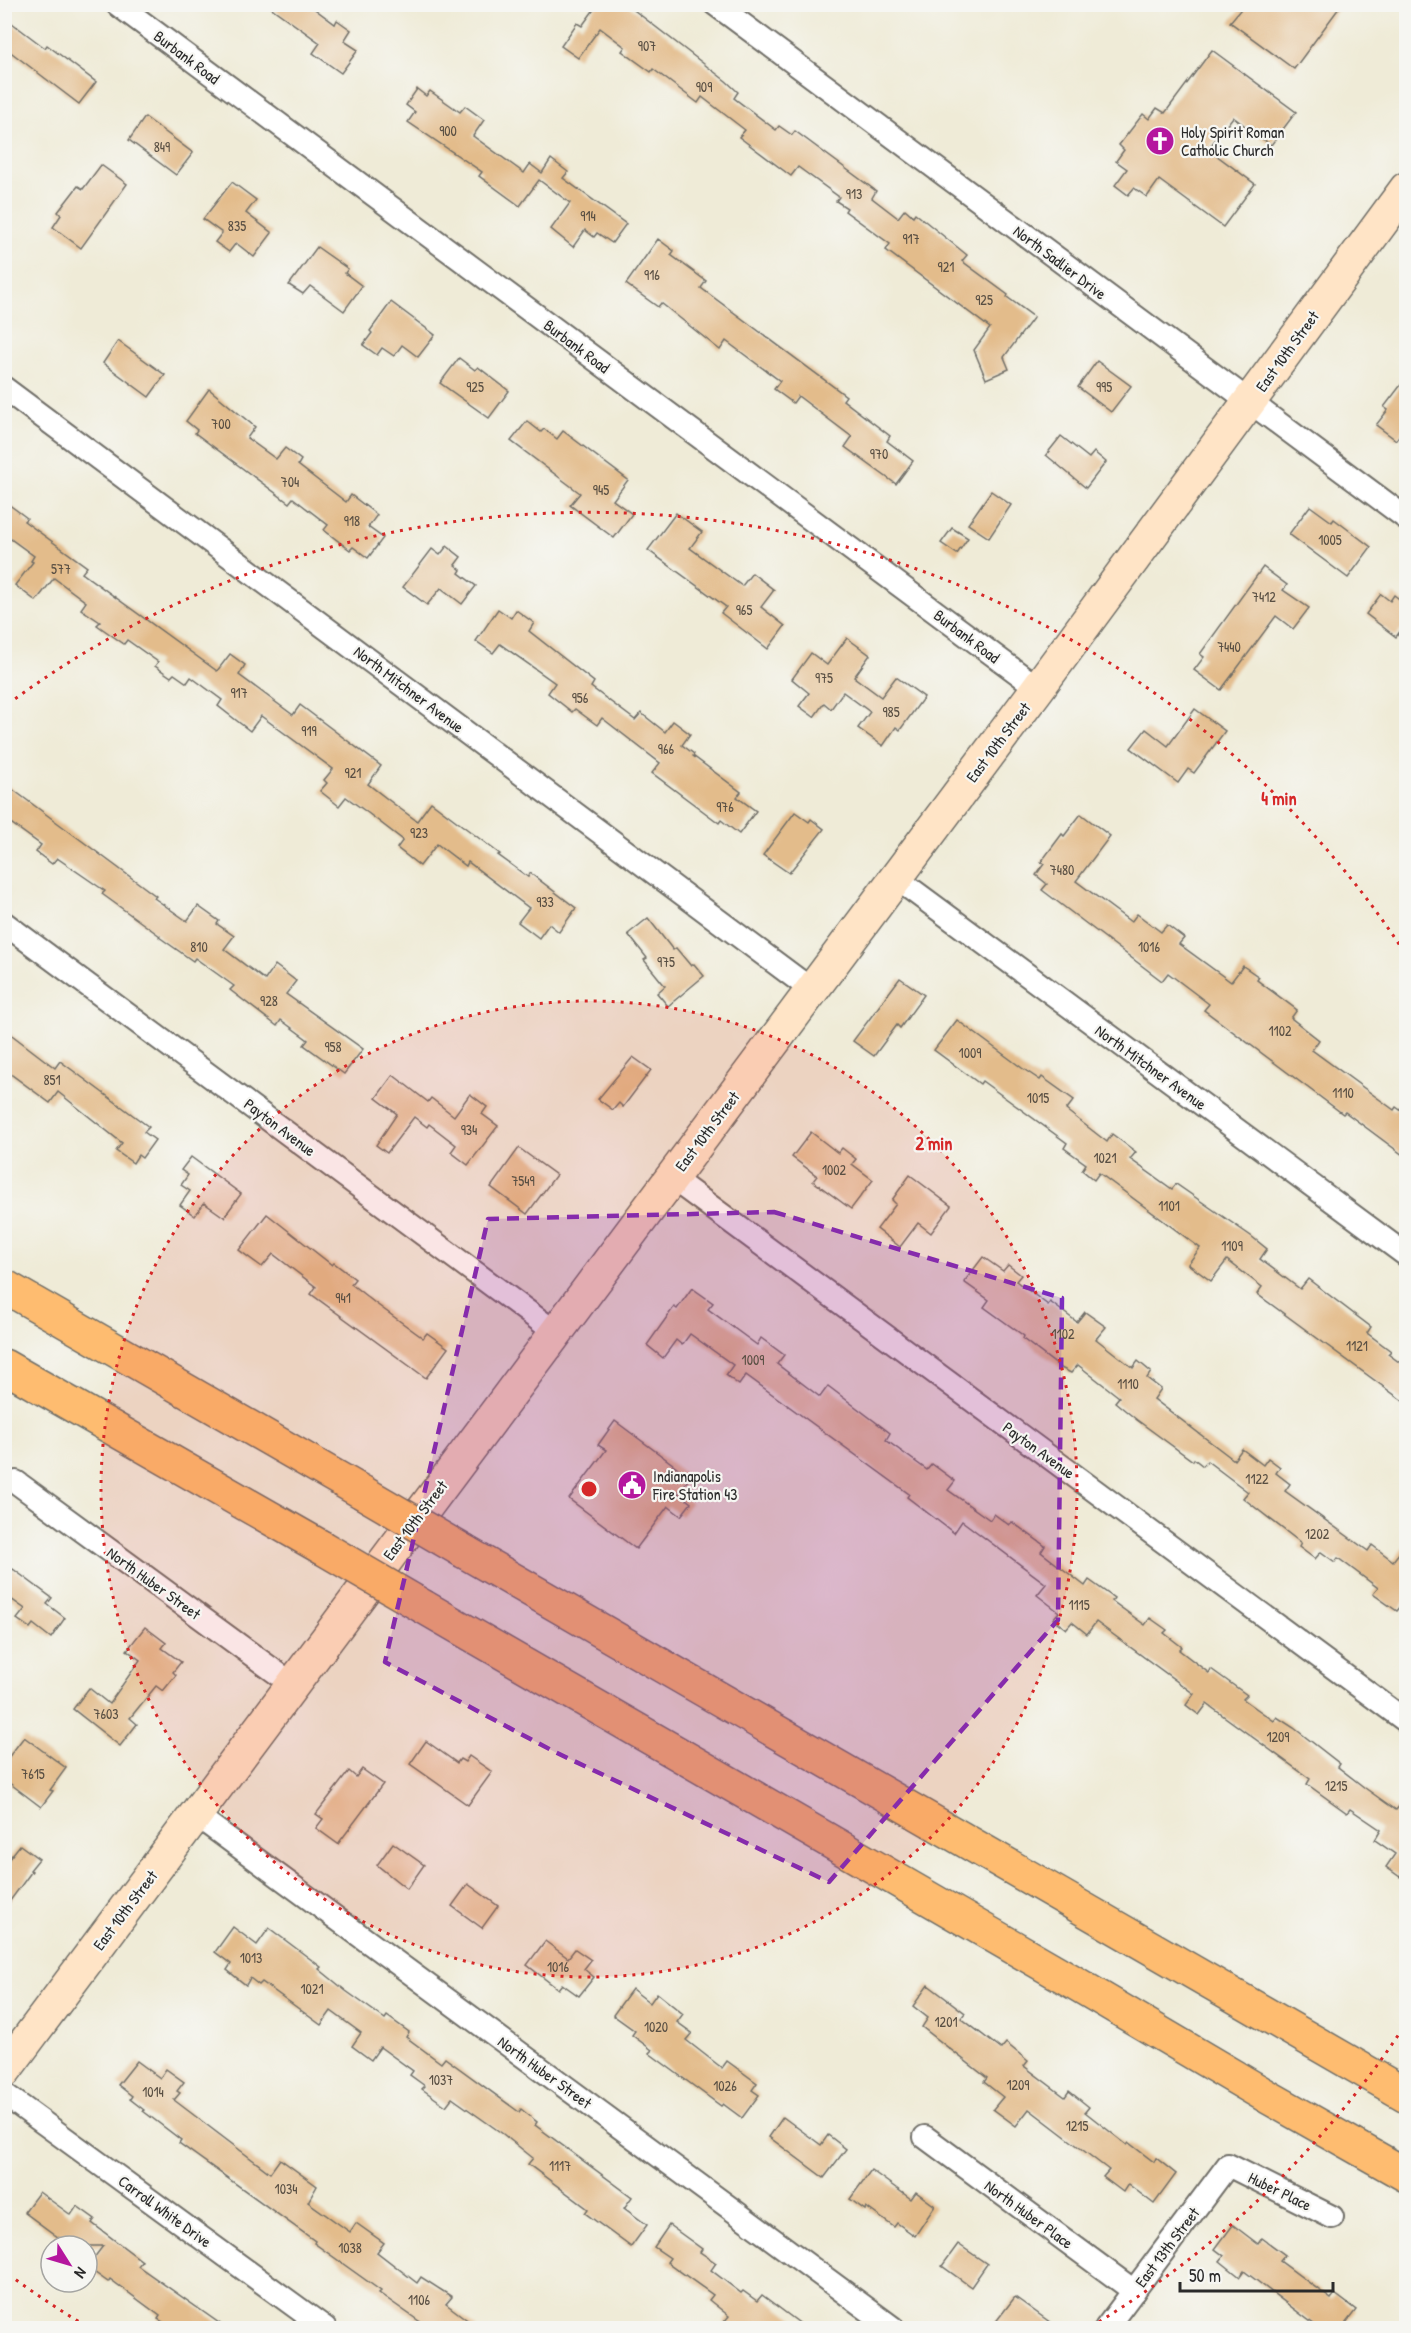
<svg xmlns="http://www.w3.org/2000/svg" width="1411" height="2333" viewBox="0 0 1411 2333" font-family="'Patrick Hand',sans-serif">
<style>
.building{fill:#e3bc8b}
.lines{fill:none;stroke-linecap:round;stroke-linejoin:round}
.street-casing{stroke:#706e67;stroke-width:26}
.secondary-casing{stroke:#706e67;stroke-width:36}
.highway-casing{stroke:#706e67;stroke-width:36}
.street{stroke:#fff;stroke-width:22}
.secondary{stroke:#ffe4c6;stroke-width:33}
.highway{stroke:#febc70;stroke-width:33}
.highway-bridge-casing{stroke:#706e67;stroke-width:36;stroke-linecap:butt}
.highway-bridge{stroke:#febc70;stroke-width:33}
.marked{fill:#7b2cbf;fill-opacity:0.2;stroke:#7b2cbf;stroke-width:4.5;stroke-dasharray:12 8;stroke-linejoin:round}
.ring{fill:none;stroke:#d62828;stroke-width:3;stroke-dasharray:3 6}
.labels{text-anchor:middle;stroke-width:4.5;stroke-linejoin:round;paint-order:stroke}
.number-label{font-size:14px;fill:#594f43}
.street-label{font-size:16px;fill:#2b2b2b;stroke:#f6f6f2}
.poi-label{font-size:16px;fill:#2b2b2b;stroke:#f6f6f2;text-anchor:start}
.centre{fill:#d62828;stroke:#f6f6f2;stroke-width:3}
.ring-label{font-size:18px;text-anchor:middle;font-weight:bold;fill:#d62828;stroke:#f6f6f2;stroke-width:4.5;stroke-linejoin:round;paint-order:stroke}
</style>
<rect width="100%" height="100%" fill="#f6f6f2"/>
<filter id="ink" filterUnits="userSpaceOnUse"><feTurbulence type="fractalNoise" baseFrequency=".0167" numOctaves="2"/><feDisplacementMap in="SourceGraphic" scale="12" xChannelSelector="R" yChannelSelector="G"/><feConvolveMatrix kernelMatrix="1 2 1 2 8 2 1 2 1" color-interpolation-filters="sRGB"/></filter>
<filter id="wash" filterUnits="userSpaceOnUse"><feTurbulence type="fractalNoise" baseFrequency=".008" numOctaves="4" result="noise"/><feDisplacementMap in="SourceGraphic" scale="24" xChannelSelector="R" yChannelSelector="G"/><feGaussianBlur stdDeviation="1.35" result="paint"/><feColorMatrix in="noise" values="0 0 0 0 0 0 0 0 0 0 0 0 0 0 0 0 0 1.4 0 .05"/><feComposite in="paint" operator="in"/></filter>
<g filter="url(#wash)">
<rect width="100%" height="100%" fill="#efebd7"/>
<g id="blocks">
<g class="building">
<polygon points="266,4 308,4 335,24 337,20 351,30 344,41 358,50 341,73 313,53 320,43"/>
<polygon points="598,4 626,4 726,81 738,92 734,98 776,130 779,126 792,135 795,131 876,191 872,198 898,218 905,209 913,216 915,213 967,255 962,261 1008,295 1007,297 1034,317 1004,357 1009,369 986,379 974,350 990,328 886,250 890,244 845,211 847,208 836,201 839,197 798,167 791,176 739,137 745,130 702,97 698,103 653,69 651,72 622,51 625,47 600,28 578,58 561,46 577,23 582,26"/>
<polygon points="1245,4 1342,4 1294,69 1230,22"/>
<polygon points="4,17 45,48 47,45 96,82 79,104 4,47"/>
<polygon points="1212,50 1296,112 1271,145 1233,117 1208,149 1255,184 1223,227 1159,180 1147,197 1134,188 1128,195 1115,185 1127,169 1116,161 1124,150 1119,145 1143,114 1149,119 1157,108 1165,113"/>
<polygon points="417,89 426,96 430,91 460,112 465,106 484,120 473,136 524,173 530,164 542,173 551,159 568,172 563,178 626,224 612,243 597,233 594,237 585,230 573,247 551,229 570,203 539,180 520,206 479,176 482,172 408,122 415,112 406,105"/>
<polygon points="145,117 193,153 176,175 129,140"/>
<polygon points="101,165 127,184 81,248 53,227 61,215 58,212 78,186 83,189"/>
<polygon points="232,182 256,200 246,213 272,233 254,257 236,243 229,252 215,242 222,233 203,219"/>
<polygon points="658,239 674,251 671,255 706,281 701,288 846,396 843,400 890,436 887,441 913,461 896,484 845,447 852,437 798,396 793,403 774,389 780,381 726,341 720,350 661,303 658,307 626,284"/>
<polygon points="317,247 348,269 345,273 362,286 344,311 310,286 303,294 289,285"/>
<polygon points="391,302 435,335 418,357 402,345 394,356 382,348 377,355 363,345 372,333 370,331"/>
<polygon points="118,341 165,375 149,397 103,363"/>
<polygon points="459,358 475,370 478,367 509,391 489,418 440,383"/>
<polygon points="1097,361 1131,386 1111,412 1078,387"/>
<polygon points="1407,377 1407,425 1396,440 1376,425 1388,410 1384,407"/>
<polygon points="209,389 255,427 247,438 276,459 285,448 301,460 298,465 346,502 351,495 377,515 368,527 383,538 368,558 353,547 350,550 324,530 328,525 293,498 289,503 195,433 197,430 186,421"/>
<polygon points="527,421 541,432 544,429 557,439 563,431 628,480 613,500 632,514 614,538 570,505 580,493 511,441"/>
<polygon points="1061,436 1089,458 1094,452 1106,462 1086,488 1046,455"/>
<polygon points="991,491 1011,505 989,538 968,524"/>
<polygon points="4,501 27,518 24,521 87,567 82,573 217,671 230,654 245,665 239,675 293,715 300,705 381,766 368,784 399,808 417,821 431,802 500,854 498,855 528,877 530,873 576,908 559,932 549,924 539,938 518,922 529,908 468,862 466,866 437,844 420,866 397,848 403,840 368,813 346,797 339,806 320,791 327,783 324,780 333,769 261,716 250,731 218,706 222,700 191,677 187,683 174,674 171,677 155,666 158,662 127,640 124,644 97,625 100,622 81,609 86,602 54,578 36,601 15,585 33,562 31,561 34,556 4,534"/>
<polygon points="1310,506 1332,522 1334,519 1371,547 1348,578 1289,534"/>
<polygon points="676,513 702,532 690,548 742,586 752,573 774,590 761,607 785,626 768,649 721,613 726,607 648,550"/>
<polygon points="952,528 968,538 957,554 941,543"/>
<polygon points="447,546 461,557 455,565 461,570 459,573 476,586 462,604 441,588 427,605 403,587 432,549 440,555"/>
<polygon points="1263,567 1287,585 1283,590 1309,608 1293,629 1276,616 1221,690 1194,670 1204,657 1200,654"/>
<polygon points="1381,594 1390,601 1394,595 1407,605 1407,622 1396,637 1366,614"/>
<polygon points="498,609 511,618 516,610 534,623 529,631 594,682 591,687 635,720 641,713 665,732 673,721 690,734 682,745 694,754 693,756 741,792 737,797 756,811 739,834 721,820 719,823 652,773 660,763 602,718 597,725 575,709 572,712 548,693 555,683 500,644 493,653 476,641"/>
<polygon points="847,638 870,655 854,677 881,697 896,677 924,697 900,730 896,727 883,746 858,728 870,712 843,692 831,709 824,703 814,717 799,706 809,693 792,679 811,653 827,665"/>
<polygon points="1195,709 1225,731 1194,773 1188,769 1178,783 1131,748 1146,729 1168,746"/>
<polygon points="4,783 156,896 154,898 187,921 198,906 219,921 217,924 234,936 224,949 265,980 275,965 296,981 286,994 363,1049 344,1074 304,1045 308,1040 281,1020 277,1026 230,990 234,986 195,958 193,961 159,937 160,936 102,894 105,891 57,858 52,864 36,852 41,845 4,818"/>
<polygon points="795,812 809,822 811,819 824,829 789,873 763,855"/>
<polygon points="1081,814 1110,836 1076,881 1131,922 1137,914 1161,932 1167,925 1184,938 1179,944 1231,982 1243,966 1259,977 1257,980 1297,1010 1291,1018 1319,1040 1312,1050 1394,1110 1396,1107 1407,1115 1407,1158 1345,1112 1343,1114 1204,1010 1209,1004 1168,973 1162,981 1042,890 1047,884 1036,875 1044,864 1041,862 1062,834 1064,836"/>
<polygon points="648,918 673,950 676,948 691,966 694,964 704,976 668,1006 657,993 665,986 644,960 647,958 628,934"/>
<polygon points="900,978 924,995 900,1028 897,1025 874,1056 853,1041"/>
<polygon points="957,1020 1022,1068 1040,1080 1042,1077 1074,1100 1066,1110 1107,1142 1112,1134 1136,1152 1130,1159 1172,1189 1176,1184 1251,1236 1267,1249 1260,1259 1300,1289 1308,1279 1371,1327 1367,1333 1391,1351 1388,1354 1407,1368 1407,1404 1257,1294 1262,1287 1227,1260 1211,1281 1188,1264 1200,1248 1099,1173 1094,1180 1082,1170 1086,1164 1064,1148 1067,1143 982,1081 980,1084 934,1050"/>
<polygon points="4,1029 55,1068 60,1061 149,1127 144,1132 155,1140 142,1158 138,1155 133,1163 116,1151 122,1143 58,1092 50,1103 4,1069"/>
<polygon points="633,1057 651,1070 623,1107 619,1103 613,1110 598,1099"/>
<polygon points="393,1075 428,1102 431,1098 454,1116 470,1094 487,1107 482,1114 498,1126 468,1165 451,1152 456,1145 429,1124 427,1127 414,1117 387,1153 376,1145 397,1114 376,1098"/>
<polygon points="811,1132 838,1153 842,1148 856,1159 852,1164 873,1180 851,1209 813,1181 817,1176 792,1157"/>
<polygon points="519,1148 556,1175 527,1214 491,1187"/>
<polygon points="191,1157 241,1194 224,1217 204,1203 195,1216 180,1205 190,1191 181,1185 188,1175 181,1170"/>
<polygon points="910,1175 951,1206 931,1233 918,1223 900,1247 877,1229 896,1204 892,1200"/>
<polygon points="267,1214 332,1265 334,1263 355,1279 351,1284 375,1303 423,1338 427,1333 448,1348 426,1378 311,1294 316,1287 273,1254 262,1267 239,1250"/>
<polygon points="983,1257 1003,1271 1008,1265 1021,1275 1016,1281 1048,1305 1050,1302 1077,1322 1085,1312 1106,1327 1096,1339 1133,1368 1138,1361 1151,1372 1147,1378 1161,1389 1154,1399 1234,1460 1242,1449 1263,1465 1268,1458 1280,1467 1276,1473 1290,1484 1285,1491 1368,1551 1372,1545 1393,1561 1407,1543 1407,1599 1397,1611 1373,1594 1378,1588 1338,1558 1335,1562 1321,1552 1315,1559 1299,1547 1301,1543 1243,1498 1248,1492 1207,1461 1203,1466 1194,1459 1193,1461 1137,1420 1115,1402 1119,1397 1078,1365 1071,1373 1061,1368 1023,1339 1024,1336 984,1307 989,1300 964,1282"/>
<polygon points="692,1288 713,1303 708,1309 757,1345 761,1338 784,1355 777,1364 820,1397 828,1386 890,1433 886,1440 927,1470 932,1464 955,1481 948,1490 990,1520 994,1514 1009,1525 1012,1522 1045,1546 1041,1552 1085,1586 1089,1580 1114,1598 1112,1601 1145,1625 1150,1618 1167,1630 1164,1633 1182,1647 1179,1650 1209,1673 1211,1669 1247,1695 1243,1699 1274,1721 1277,1717 1294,1728 1340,1764 1338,1767 1365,1788 1396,1810 1407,1797 1407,1868 1400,1877 1386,1867 1395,1854 1375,1840 1381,1830 1350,1809 1347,1813 1307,1784 1310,1779 1207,1704 1199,1715 1186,1705 1194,1694 1096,1622 1087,1634 1072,1622 1066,1629 1053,1619 1059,1612 1037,1595 1046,1584 962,1521 954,1533 907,1497 909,1494 746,1375 739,1385 726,1375 733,1365 690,1334 682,1345 676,1340 663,1358 647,1345 674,1307 677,1309"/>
<polygon points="615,1421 690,1477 678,1493 691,1503 681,1516 668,1506 636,1549 569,1499 606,1450 598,1445"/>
<polygon points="13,1569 52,1598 47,1604 65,1618 51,1638 33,1624 30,1628 17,1619 25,1609 4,1594 4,1580"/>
<polygon points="145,1627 166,1643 162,1648 181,1662 173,1672 176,1675 163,1691 156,1686 130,1718 137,1724 120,1746 73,1709 89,1688 109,1704 140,1660 127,1650"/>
<polygon points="24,1737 66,1768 50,1790 53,1791 41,1807 4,1779 4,1763"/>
<polygon points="426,1741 457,1763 460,1759 465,1762 469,1756 492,1772 468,1805 410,1764"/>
<polygon points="362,1769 383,1784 338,1844 316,1828 323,1819 316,1814 349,1771 356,1777"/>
<polygon points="393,1843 424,1865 407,1889 377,1865"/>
<polygon points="20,1845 39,1859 30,1870 32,1871 4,1909 4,1865"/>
<polygon points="468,1884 498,1906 482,1928 452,1906"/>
<polygon points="233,1927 257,1945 269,1928 321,1967 319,1969 346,1991 385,2019 387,2016 409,2032 406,2037 441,2063 445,2058 519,2112 521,2109 537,2122 535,2125 632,2197 624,2208 647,2225 631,2247 585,2213 588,2209 528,2164 533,2158 503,2134 452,2098 446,2106 422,2089 425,2086 410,2075 413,2071 380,2047 371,2060 352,2046 361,2033 331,2011 321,2025 262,1982 259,1985 250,1978 246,1985 227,1970 231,1964 215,1952"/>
<polygon points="545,1941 568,1958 575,1949 591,1960 584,1969 594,1977 579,1996 562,1984 558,1989 527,1965"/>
<polygon points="928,1985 965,2013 961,2018 1001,2049 1006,2043 1028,2061 1024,2066 1065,2097 1069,2091 1089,2107 1085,2112 1127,2145 1129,2143 1154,2162 1156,2158 1176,2174 1154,2204 1128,2184 1123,2192 1103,2177 1109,2170 1029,2109 1016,2126 993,2109 1003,2097 984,2082 987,2078 922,2027 928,2018 913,2006"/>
<polygon points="632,1989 650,2003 657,1993 683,2014 677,2022 692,2033 686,2040 722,2068 727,2061 757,2083 752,2090 759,2095 742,2118 723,2104 721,2106 649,2053 652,2050 632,2035 635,2031 613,2015"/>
<polygon points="137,2061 160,2078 166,2069 184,2082 177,2091 180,2093 174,2100 270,2173 280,2159 317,2186 308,2202 350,2232 356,2223 384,2243 377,2252 417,2283 421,2277 452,2297 446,2304 478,2328 429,2328 379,2293 381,2291 314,2243 315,2241 179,2143 181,2140 143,2111 144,2110 130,2099 132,2096 118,2085"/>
<polygon points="783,2117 821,2145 828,2135 846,2149 824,2178 769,2137"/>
<polygon points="871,2170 911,2199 916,2192 935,2206 915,2236 897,2223 894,2227 866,2207 865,2210 850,2199"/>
<polygon points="39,2192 71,2215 77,2206 95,2219 92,2223 142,2261 138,2266 226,2328 172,2328 158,2319 160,2316 110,2279 108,2282 87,2267 103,2246 70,2246 24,2212"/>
<polygon points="669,2225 702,2249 700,2252 716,2263 711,2270 741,2293 743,2291 757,2301 762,2295 806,2328 733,2328 724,2322 729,2316 709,2300 713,2295 667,2262 670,2258 654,2247"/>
<polygon points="1233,2225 1258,2244 1262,2238 1285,2255 1280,2261 1331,2299 1335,2294 1356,2310 1342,2328 1319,2328 1244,2271 1240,2277 1220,2261 1224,2256 1215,2249"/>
<polygon points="958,2244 987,2264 971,2287 942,2266"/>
<polygon points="1015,2297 1058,2328 991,2328"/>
</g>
</g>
</g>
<g filter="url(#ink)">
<use href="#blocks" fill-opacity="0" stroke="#706e67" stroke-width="1.5"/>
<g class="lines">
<g class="street-casing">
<g id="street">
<polyline points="117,4 1038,688"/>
<polyline points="715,4 1406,518"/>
<polyline points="4,388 813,991"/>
<polyline points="896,878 1406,1255"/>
<polyline points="4,923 555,1332"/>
<polyline points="672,1178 1406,1721"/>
<polyline points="16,1482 292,1684"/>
<polyline points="196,1815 893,2328"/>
<polyline points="4,2094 325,2328"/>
<polyline points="925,2137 1134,2291"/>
<polyline points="1106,2328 1228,2165 1332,2217"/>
</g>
</g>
<g class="secondary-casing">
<polyline id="secondary" points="4,2071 1038,688 1406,189"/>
</g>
<g class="highway-casing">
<g id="highway">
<polyline points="4,1286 362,1492"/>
<polyline points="4,1366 321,1547"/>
<polyline points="465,1552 1406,2095"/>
<polyline points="424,1607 1065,1977 1270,2098 1406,2175"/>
</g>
</g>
<use href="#street" class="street"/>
<use href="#secondary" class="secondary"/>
<use href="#highway" class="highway"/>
<g class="highway-bridge-casing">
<g id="highway-bridge">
<polyline points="362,1492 465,1552"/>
<polyline points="321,1547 424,1607"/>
</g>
</g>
<use href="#highway-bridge" class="highway-bridge"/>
</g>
</g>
<path class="marked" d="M774,1212L1062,1298L1058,1620L829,1882L555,1752L385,1662L488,1219Z"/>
<circle cx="589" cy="1489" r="488" fill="#d62828" fill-opacity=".12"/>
<g class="ring">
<circle cx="589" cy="1489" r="488"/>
<path d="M1403 2028A976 976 0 0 1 1092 2326M86 2326A976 976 0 0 1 8 2274M8 704A976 976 0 0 1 1403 950"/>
</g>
<defs>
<g id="church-disc" transform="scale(1.5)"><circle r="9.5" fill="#b5179e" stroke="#f6f6f2"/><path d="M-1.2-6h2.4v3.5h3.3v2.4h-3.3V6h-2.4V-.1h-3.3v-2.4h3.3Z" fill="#fff"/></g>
<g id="civic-disc" transform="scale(1.5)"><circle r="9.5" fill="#b5179e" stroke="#f6f6f2"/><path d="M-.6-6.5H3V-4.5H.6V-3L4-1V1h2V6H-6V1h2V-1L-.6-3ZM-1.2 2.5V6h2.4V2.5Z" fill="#fff"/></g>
</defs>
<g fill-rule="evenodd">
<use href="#church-disc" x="1160" y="141"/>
<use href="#civic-disc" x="632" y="1485"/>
</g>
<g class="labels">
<g class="number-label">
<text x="647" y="51">907</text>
<text x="704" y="92">909</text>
<text x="448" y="136">900</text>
<text x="162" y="152">849</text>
<text x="854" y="199">913</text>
<text x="588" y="221">914</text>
<text x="237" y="231">835</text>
<text x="911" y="244">917</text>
<text x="946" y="272">921</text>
<text x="652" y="280">916</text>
<text x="984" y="305">925</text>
<text x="475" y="392">925</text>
<text x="1104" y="392">995</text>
<text x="221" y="429">700</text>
<text x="879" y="459">970</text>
<text x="290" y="487">704</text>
<text x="601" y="495">945</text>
<text x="352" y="526">918</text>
<text x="1330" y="545">1005</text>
<text x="61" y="574">577</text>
<text x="1264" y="602">7412</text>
<text x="744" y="615">965</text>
<text x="1229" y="652">7440</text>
<text x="824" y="683">975</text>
<text x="239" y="698">917</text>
<text x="580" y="703">956</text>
<text x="891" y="717">985</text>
<text x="309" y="736">919</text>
<text x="666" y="754">966</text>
<text x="353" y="778">921</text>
<text x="725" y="812">976</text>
<text x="419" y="838">923</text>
<text x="1062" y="875">7480</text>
<text x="545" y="907">933</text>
<text x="199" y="952">810</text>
<text x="1149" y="952">1016</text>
<text x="666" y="967">975</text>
<text x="269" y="1006">928</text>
<text x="1280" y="1036">1102</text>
<text x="333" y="1052">958</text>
<text x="970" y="1058">1009</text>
<text x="52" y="1085">851</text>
<text x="1343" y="1098">1110</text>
<text x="1038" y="1103">1015</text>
<text x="469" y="1135">934</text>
<text x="1105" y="1163">1021</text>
<text x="834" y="1175">1002</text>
<text x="523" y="1186">7549</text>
<text x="1169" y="1211">1101</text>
<text x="1232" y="1251">1109</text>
<text x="343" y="1303">941</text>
<text x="1063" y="1339">1102</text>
<text x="1357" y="1351">1121</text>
<text x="753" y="1365">1009</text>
<text x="1128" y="1389">1110</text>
<text x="1257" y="1484">1122</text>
<text x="1317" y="1539">1202</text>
<text x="1079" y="1610">1115</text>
<text x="106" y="1719">7603</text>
<text x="1278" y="1742">1209</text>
<text x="33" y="1779">7615</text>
<text x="1336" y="1791">1215</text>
<text x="251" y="1963">1013</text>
<text x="558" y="1972">1016</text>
<text x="312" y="1994">1021</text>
<text x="946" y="2027">1201</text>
<text x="656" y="2032">1020</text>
<text x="441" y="2085">1037</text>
<text x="1018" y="2090">1209</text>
<text x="725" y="2091">1026</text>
<text x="153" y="2097">1014</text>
<text x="1077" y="2131">1215</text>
<text x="560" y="2171">1117</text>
<text x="286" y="2194">1034</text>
<text x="350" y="2253">1038</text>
<text x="419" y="2305">1106</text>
</g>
<g class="street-label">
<text transform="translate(187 57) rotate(37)" y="6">Burbank Road</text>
<text transform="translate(1060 262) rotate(37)" y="6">North Sadlier Drive</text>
<text transform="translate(577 346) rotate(37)" y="6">Burbank Road</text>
<text transform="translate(1287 351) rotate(-54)" y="6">East 10th Street</text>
<text transform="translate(967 636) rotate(37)" y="6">Burbank Road</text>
<text transform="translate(409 689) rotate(37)" y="6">North Mitchner Avenue</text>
<text transform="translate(998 742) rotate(-53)" y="6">East 10th Street</text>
<text transform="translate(1151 1067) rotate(36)" y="6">North Mitchner Avenue</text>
<text transform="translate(280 1127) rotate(37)" y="6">Payton Avenue</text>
<text transform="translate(707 1131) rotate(-53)" y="6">East 10th Street</text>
<text transform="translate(1039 1450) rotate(36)" y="6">Payton Avenue</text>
<text transform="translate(415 1520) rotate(-53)" y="6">East 10th Street</text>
<text transform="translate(154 1583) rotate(36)" y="6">North Huber Street</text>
<text transform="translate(125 1910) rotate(-53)" y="6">East 10th Street</text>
<text transform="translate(545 2072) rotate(36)" y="6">North Huber Street</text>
<text transform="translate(1280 2191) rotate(26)" y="6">Huber Place</text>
<text transform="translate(165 2211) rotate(36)" y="6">Carroll White Drive</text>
<text transform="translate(1029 2214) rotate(36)" y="6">North Huber Place</text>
<text transform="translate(1167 2247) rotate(-53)" y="6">East 13th Street</text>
</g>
<g class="poi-label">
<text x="1181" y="138">Holy Spirit Roman<tspan x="1181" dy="18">Catholic Church</tspan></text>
<text x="653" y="1482">Indianapolis<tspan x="653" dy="18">Fire Station 43</tspan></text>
</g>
</g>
<circle cx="589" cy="1489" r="9" class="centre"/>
<g class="ring-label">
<text x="1279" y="805">4 min</text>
<text x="934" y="1150">2 min</text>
</g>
<rect width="1411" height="2333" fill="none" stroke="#f6f6f2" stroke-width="24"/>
<g transform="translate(69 2264) rotate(127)"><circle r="28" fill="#f6f6f2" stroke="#a5a5a2" stroke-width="1.5"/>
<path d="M0-4.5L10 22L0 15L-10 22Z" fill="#b5179e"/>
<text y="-9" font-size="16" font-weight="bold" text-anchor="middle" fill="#2b2b2b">N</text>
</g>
<path d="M1180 2282v9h153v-9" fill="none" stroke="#2b2b2b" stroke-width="3"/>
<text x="1189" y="2282" font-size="18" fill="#2b2b2b" stroke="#f6f6f2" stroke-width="4.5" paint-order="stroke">50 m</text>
</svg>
